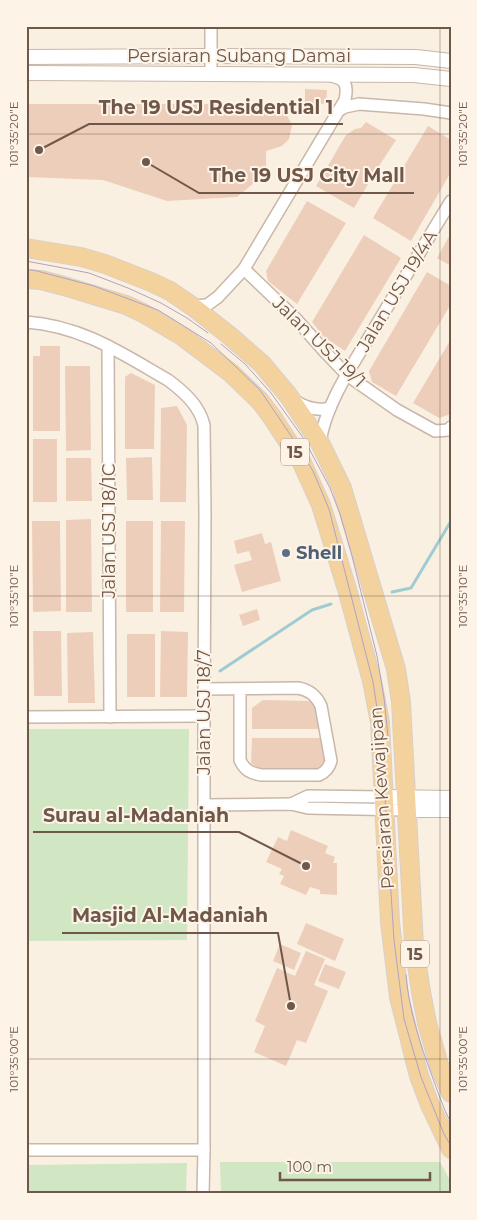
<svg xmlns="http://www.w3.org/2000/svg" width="477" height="1220" viewBox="0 0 477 1220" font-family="Montserrat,sans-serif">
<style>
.green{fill:#d1e6c2}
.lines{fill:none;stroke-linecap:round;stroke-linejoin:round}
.stream{stroke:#9fccd2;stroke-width:3}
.building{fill:#edcebb}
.minor-casing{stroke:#c9b7a9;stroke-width:14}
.tertiary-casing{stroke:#c9b7a9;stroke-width:16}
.primary-casing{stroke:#d7d0cc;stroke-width:20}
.minor{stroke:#fff;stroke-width:11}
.tertiary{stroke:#fff;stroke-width:14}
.primary{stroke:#f4d29e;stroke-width:18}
.tram{stroke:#b2a2c2;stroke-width:1}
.ticks{fill:none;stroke:#6f574a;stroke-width:1;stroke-opacity:0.45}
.service-dot{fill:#5c6f8a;stroke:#fdf4e7;stroke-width:2}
.labels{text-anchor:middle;stroke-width:4;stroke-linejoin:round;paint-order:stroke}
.shield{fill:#fdf4e7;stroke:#9a8679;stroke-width:1}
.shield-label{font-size:16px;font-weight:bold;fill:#6f574a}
.street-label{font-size:18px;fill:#6f574a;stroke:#fdf4e7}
.service-label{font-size:18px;font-weight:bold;fill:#4e5e75;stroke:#fdf4e7;text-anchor:start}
.leader{fill:none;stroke:#6f574a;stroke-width:2}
.callout-dot{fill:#6f574a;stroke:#fdf4e7;stroke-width:2}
.callout-label{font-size:19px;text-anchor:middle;font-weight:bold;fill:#6f574a;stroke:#fdf4e7;stroke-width:4;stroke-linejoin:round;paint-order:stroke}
.neatline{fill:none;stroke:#6f574a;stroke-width:2}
.ticks-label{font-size:12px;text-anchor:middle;fill:#6f574a}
</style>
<rect width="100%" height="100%" fill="#faf0e1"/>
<g class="green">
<polygon points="26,729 189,729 187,940 26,941"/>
<polygon points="220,1162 440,1162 451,1182 451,1194 221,1194"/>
<polygon points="187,1163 186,1194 26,1194 26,1165"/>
</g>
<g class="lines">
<g class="stream">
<polyline points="392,592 411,588 451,521"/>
<polyline points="220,671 312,610 331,604"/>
</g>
</g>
<g class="building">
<polygon points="305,89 327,90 326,104 305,103"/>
<polygon points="26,104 270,104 284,110 292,125 289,139 282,146 266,151 266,173 237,197 167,201 103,180 26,177"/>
<polygon points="366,122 396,140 375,172 354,208 316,186 346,135 355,129 361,128"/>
<polygon points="428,126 451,140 451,172 411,241 373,218"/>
<polygon points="307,201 346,223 297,304 268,281 266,271"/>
<polygon points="451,233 451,266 437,258"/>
<polygon points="364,235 401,258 345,351 324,337 312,322"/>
<polygon points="427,272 451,286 451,304 396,396 372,382 369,371"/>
<polygon points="451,339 451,414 439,418 413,403"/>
<polygon points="40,346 60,346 60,431 33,431 33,356 40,356"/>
<polygon points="65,366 90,366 91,450 66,451"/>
<polygon points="131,373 155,385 154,449 125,449 125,377"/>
<polygon points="177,406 187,425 186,502 160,502 161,408"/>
<rect x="33" y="439" width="24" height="63"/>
<polygon points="152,457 153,500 127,500 126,458"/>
<polygon points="66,458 91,458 92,501 66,501"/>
<polygon points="91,519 92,612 66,612 66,520"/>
<polygon points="32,521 60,521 61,611 33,612"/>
<rect x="126" y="521" width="27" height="91"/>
<polygon points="161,521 185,521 184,612 160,612"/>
<polygon points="262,533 265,544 271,542 281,581 242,592 234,565 252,560 249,551 237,554 234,541"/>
<polygon points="257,609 260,620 243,626 239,615"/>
<polygon points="33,631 61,631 62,696 34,696"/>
<polygon points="161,631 188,632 187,697 160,697"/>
<polygon points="93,632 95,703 68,703 67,633"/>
<rect x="127" y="634" width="28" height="63"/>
<polygon points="263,700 310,701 316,708 320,729 252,729 252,708"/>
<polygon points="252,738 324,738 326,763 318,770 260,769 251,763"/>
<polygon points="291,830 328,846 325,853 335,857 333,863 337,863 337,895 320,894 320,890 310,887 306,895 280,884 284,876 279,874 282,869 266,862 278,837 287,841"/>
<polygon points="306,923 344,939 335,961 297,944"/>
<polygon points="280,944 301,953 294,970 273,961"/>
<polygon points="306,951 325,959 314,985 328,991 306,1043 297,1040 286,1066 254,1052 265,1026 255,1021 277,968 295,976"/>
<polygon points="325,964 346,972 339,989 318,981"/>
</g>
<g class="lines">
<g class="minor-casing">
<g id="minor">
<polyline points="211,74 211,26"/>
<polyline points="338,111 345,107 359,104 424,109 451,113"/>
<polyline points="244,269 296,319 326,353 347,375 397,410 435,431 449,430 451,427"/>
<path d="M192,306L207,305L218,297L244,269L345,100C348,85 346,79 331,76"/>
<path d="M26,322C82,326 121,353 168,380C184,392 199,405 204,425L205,513L204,716V1150L203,1194"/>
<polyline points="108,346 110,717"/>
<path d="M294,400C305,408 317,411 330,408"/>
<path d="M320,443C325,404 354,363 374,329C400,286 425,243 451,201"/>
<path d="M204,689L298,688C309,690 316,695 321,706L331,761C329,768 326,772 319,775H261C251,773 244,770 240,760V689"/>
<polyline points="26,717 204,716"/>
<polyline points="291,804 308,796 384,797"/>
<polyline points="204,805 291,804 308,808 407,810"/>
<polyline points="26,1150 204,1150"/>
</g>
</g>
<g class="tertiary-casing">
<g id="tertiary">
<polyline points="26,57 211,56 416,57 451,61"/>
<polyline points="26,73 414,75 451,79"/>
<polyline points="384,797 451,798"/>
<polyline points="407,810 451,810"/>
</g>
</g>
<g class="primary-casing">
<g id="primary">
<polyline points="26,248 81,257 105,264 151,282 170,291 192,306 230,336 262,364 288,395 320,443 342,488 396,669 401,702 414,945 421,992 427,1023 439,1065 451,1093"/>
<polyline points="26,279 41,280 64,286 126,305 143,313 182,336 231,373 260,401 272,417 302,463 321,505 347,589 372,681 380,722 390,922 399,997 419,1076 430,1105 451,1149"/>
</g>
</g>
<use href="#minor" class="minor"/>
<use href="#tertiary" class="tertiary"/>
<use href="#primary" class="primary"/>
<g class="tram">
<polyline points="26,261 58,267 89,273 128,288 161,303 187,318 208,333"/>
<polyline points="26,270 33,270 94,286 158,310 211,343 260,390 294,440 313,471 329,509 373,682 381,734 394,940 404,1019 421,1077 444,1134 451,1146"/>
<polyline points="221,344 245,364 271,393 304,439 330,488 340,514 352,556 377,656 384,698 388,736"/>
<path d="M406,975C409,1011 420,1043 432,1076C438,1092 443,1108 451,1123"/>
</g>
</g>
<path class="ticks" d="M440,26V1194M26,134H451M26,596H451M26,1059H451"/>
<circle class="service-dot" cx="286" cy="553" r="5"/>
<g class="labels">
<g class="shield">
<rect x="281" y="438.5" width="28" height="27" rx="4"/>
<rect x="401" y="940.5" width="28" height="27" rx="4"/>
</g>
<g class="shield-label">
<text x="295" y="458">15</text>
<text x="415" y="960">15</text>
</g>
<g class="street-label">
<text x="239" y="62">Persiaran Subang Damai</text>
<text transform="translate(397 291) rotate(-59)" y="6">Jalan USJ 19/4A</text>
<text transform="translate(319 342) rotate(44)" y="6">Jalan USJ 19/1</text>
<text transform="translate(109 531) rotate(-90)" y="6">Jalan USJ 18/1C</text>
<text transform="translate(204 712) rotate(-90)" y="6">Jalan USJ 18/7</text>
<text transform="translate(382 798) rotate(-94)" y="6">Persiaran Kewajipan</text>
</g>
<g class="service-label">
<text x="296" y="559">Shell</text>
</g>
</g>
<path class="leader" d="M39 150L89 124H343M146 162L199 193H414M306 866L239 832H33M291 1006L278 933H62"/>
<g class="callout-dot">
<circle cx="39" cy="150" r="5"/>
<circle cx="146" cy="162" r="5"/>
<circle cx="306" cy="866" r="5"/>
<circle cx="291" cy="1006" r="5"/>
</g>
<g class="callout-label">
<text x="216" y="114">The 19 USJ Residential 1</text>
<text x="307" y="182">The 19 USJ City Mall</text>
<text x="136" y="822">Surau al-Madaniah</text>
<text x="170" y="922">Masjid Al-Madaniah</text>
</g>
<rect width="477" height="1220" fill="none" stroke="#fdf4e7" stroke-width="55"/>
<path d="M280 1172v8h150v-8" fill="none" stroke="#6f574a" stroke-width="2.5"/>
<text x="287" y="1172" font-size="15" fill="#6f574a" stroke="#fdf4e7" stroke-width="4" paint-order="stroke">100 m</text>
<rect x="28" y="28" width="422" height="1164" class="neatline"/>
<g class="ticks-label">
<text transform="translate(463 134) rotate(-90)" y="4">101°35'20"E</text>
<text transform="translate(14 134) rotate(-90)" y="4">101°35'20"E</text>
<text transform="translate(463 596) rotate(-90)" y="4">101°35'10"E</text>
<text transform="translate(14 596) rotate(-90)" y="4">101°35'10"E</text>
<text transform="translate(14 1059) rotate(-90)" y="4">101°35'00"E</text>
<text transform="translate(463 1059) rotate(-90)" y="4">101°35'00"E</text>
</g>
</svg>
